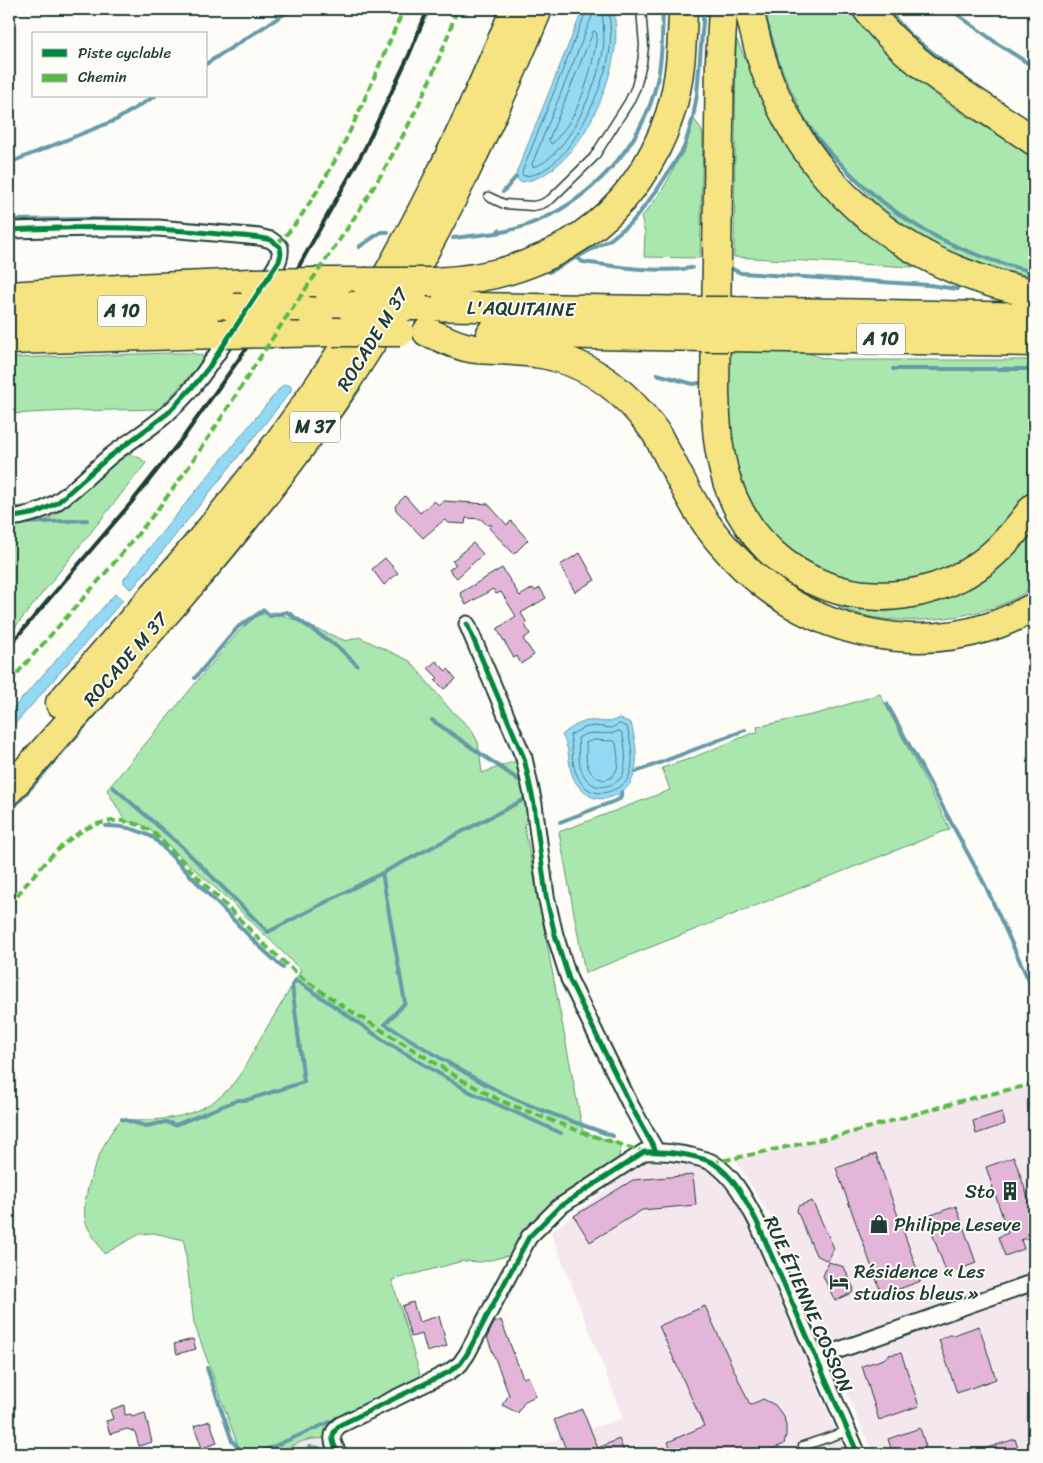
<svg xmlns="http://www.w3.org/2000/svg" width="1043" height="1463" viewBox="0 0 1043 1463" font-family="Sriracha,sans-serif">
<style>
.built{fill:#f5e7ee}
.green{fill:#aae7ae;stroke:#649271}
.water{fill:#93d9f4;stroke:#659ba7}
.lines{fill:none;stroke-linecap:round;stroke-linejoin:round}
.shore{stroke:#4d7b81;stroke-width:1}
.stream{stroke:#659ba7;stroke-width:4}
.building{fill:#e3b6d9;stroke:#1f3d34}
.lane-casing{stroke:#1f3d34;stroke-width:11}
.street-casing{stroke:#1f3d34;stroke-width:19}
.highway-casing{stroke:#1f3d34;stroke-width:31}
.lane{stroke:#fdfcf7;stroke-width:8}
.street{stroke:#fdfcf7;stroke-width:15}
.highway{stroke:#f6e381;stroke-width:28}
.rail{stroke:#1f3d34;stroke-width:4}
.highway-bridge-casing{stroke:#1f3d34;stroke-width:31;stroke-linecap:butt}
.highway-bridge{stroke:#f6e381;stroke-width:28}
.quiet{stroke:#58b947;stroke-width:4;stroke-dasharray:8 4;stroke-linecap:butt}
.cycleway-casing{stroke:#fdfcf7;stroke-width:8}
.cycleway{stroke:#00873e;stroke-width:5}
.labels{text-anchor:middle;stroke-width:4;stroke-linejoin:round;paint-order:stroke}
.shield{fill:#fdfcf7;stroke:#62766e;stroke-width:1}
.shield-label{font-size:18px;font-weight:bold;fill:#1f3d34}
.street-label{font-size:19px;fill:#1f3d34;stroke:#fdfcf7}
.poi-label{font-size:19px;fill:#1f3d34;stroke:#fdfcf7;text-anchor:start}
</style>
<rect width="100%" height="100%" fill="#fdfcf7"/>
<filter id="ink" filterUnits="userSpaceOnUse"><feTurbulence type="fractalNoise" baseFrequency=".02" numOctaves="2"/><feDisplacementMap in="SourceGraphic" scale="10" xChannelSelector="R" yChannelSelector="G"/><feConvolveMatrix kernelMatrix="1 2 1 2 8 2 1 2 1" color-interpolation-filters="sRGB"/></filter>
<g filter="url(#ink)">
<g class="built">
<polygon points="1034,1084 1034,1454 873,1454 770,1216 735,1159 846,1134 964,1100"/>
<polygon points="644,1161 704,1166 734,1192 846,1454 512,1454 623,1418 551,1232"/>
<polygon points="320,1438 332,1438 339,1454 273,1454 303,1441"/>
</g>
<g class="green">
<path d="M763,9H848C877,51 927,91 970,118C991,131 1014,143 1034,158V277L989,267L943,248L904,225L873,200L841,166L807,123L786,79L771,41Z"/>
<path d="M736,38C749,69 765,98 781,127C793,149 805,172 822,191C848,221 880,244 913,267L734,257Z"/>
<path d="M693,118L700,127L703,135L700,258L644,257L645,233L641,217C668,189 681,155 693,118Z"/>
<polygon points="722,350 806,352 822,358 837,360 1034,360 1034,498 948,576 870,590 790,561 734,486"/>
<polygon points="170,353 192,353 207,357 159,409 69,411 9,414 9,358"/>
<polygon points="129,454 140,458 146,463 9,635 9,522 46,520 57,514 116,459"/>
<path d="M1034,532V587C1025,592 1017,598 1007,602C970,619 903,626 863,615C855,613 846,610 838,607L887,612L949,598L972,588L994,574Z"/>
<path d="M275,612L346,641L359,637L410,661L448,707L471,729L478,742L482,773L524,758L537,820L524,824L583,1132L622,1145L618,1159L556,1200L526,1230L512,1255L481,1262L463,1261L392,1280L423,1385L340,1425L332,1438L312,1439L303,1441L273,1454H241L194,1323L184,1240L154,1233L140,1234L104,1254C99,1244 90,1234 86,1223C78,1200 104,1134 122,1119C161,1123 205,1117 232,1085C243,1072 251,1055 260,1039C274,1016 288,993 301,970L230,901L154,833L142,825L125,821L107,790L239,631L258,615Z"/>
<polygon points="880,694 950,829 585,973 559,832 670,790 662,768 692,758 750,734 758,733 757,727 820,713"/>
</g>
<g class="water">
<path d="M583,9H613L614,12C616,26 617,39 614,54C607,98 572,178 520,182L516,177L517,171Z"/>
<polygon points="285,384 291,386 291,391 133,588 130,589 124,583 124,579 280,388"/>
<polygon points="115,594 123,600 9,731 9,713"/>
<path d="M619,718L631,723C638,751 644,789 608,798C599,800 590,798 583,791C563,772 574,755 562,735C571,727 584,719 596,721C606,722 610,723 619,718Z"/>
</g>
<g class="lines">
<g class="shore">
<path d="M587,9L522,172L523,176C568,176 601,92 609,55C612,39 610,24 609,9"/>
<path d="M593,9V14L532,164L533,167C567,159 598,83 603,51C605,37 603,23 602,9"/>
<path d="M594,31L597,33C595,59 584,99 570,121C565,129 559,136 553,143L551,144L549,140Z"/>
<path d="M620,724L627,727C631,742 636,766 627,780C625,784 620,787 615,789C598,798 583,791 576,773C571,761 573,747 570,735L583,728L594,726L611,728Z"/>
<path d="M619,731L622,733C626,747 627,763 622,777C607,791 589,791 581,769C578,760 579,748 578,738C592,728 604,738 619,731Z"/>
<path d="M594,740L614,741L616,743C617,751 620,764 616,771C609,786 593,779 588,767C585,760 587,750 586,743Z"/>
</g>
<g class="stream">
<polyline points="763,9 781,74"/>
<polyline points="887,9 909,34 975,86"/>
<polyline points="950,9 998,44 1034,67"/>
<polyline points="206,64 292,9"/>
<path d="M797,107C811,132 824,147 844,167C900,224 957,254 1034,272"/>
<polyline points="9,163 116,120 155,96"/>
<polyline points="503,192 516,177"/>
<polyline points="9,220 87,219 156,221"/>
<polyline points="173,222 258,229"/>
<path d="M497,233C507,231 517,229 527,225C589,203 643,146 657,81C663,58 662,32 663,9"/>
<polyline points="453,238 497,233 499,230"/>
<polyline points="359,247 381,232 388,232"/>
<path d="M577,258L583,262C619,267 655,273 692,268"/>
<polyline points="728,265 728,267 741,273 929,285 957,289"/>
<polyline points="549,272 611,239 633,221 657,190 684,148 693,118 697,94 704,9"/>
<polyline points="893,369 1034,369"/>
<polyline points="657,374 693,384 700,383"/>
<polyline points="1024,500 1034,486"/>
<polyline points="9,509 28,507"/>
<polyline points="24,523 87,520"/>
<path d="M210,583C263,521 312,456 359,389"/>
<polyline points="195,678 238,627 264,610 270,616 287,612 339,648 357,665"/>
<polyline points="887,704 985,885 1034,992"/>
<polyline points="432,720 523,783"/>
<polyline points="636,772 745,730"/>
<polyline points="113,787 180,845 268,932 527,798"/>
<polyline points="9,813 113,694"/>
<polyline points="560,822 620,799 622,792"/>
<path d="M106,826C126,826 136,829 154,838L257,944L283,968"/>
<path d="M382,873L405,1003L385,1024C422,1047 460,1071 500,1092C536,1110 575,1122 613,1136"/>
<polyline points="122,1119 146,1126 166,1122 175,1125 238,1100 247,1100 304,1082 292,985 296,980 386,1042 470,1092 561,1133"/>
<polyline points="207,1368 232,1441 245,1454"/>
<polyline points="309,1447 319,1448 327,1454"/>
<polyline points="256,1454 339,1418"/>
<polyline points="292,1454 302,1450"/>
</g>
</g>
<g class="building">
<polygon points="405,496 420,513 434,501 439,505 444,501 488,504 507,525 511,521 528,540 514,554 489,528 492,525 487,525 481,519 466,518 465,524 449,523 444,520 423,538 396,510 395,506"/>
<polygon points="473,543 483,554 457,578 449,570 456,564 452,561"/>
<polygon points="580,553 595,580 575,592 560,565"/>
<polygon points="385,558 398,573 384,585 372,569"/>
<polygon points="502,568 520,596 533,588 535,591 540,588 546,598 521,613 527,623 525,625 530,634 523,639 534,655 521,664 517,656 514,658 497,629 516,616 501,592 496,594 493,589 466,605 460,593"/>
<polygon points="436,661 446,671 448,669 456,679 444,689 435,680 438,678 428,668"/>
<polygon points="1002,1112 1005,1124 976,1134 973,1121"/>
<polygon points="876,1154 921,1281 882,1295 836,1168"/>
<polygon points="1014,1157 1034,1215 1034,1236 1021,1240 1024,1249 1005,1256 998,1237 1008,1233 986,1167"/>
<polygon points="693,1175 696,1205 642,1210 590,1242 574,1216 633,1180"/>
<polygon points="812,1201 834,1248 828,1261 816,1255 797,1211 798,1206"/>
<polygon points="956,1206 976,1263 947,1274 926,1217"/>
<polygon points="829,1262 844,1267 854,1289 852,1293 835,1301 823,1276"/>
<polygon points="413,1302 419,1322 439,1316 447,1346 427,1352 422,1334 411,1337 402,1306"/>
<polygon points="705,1306 750,1405 763,1399 775,1405 784,1417 786,1426 786,1435 784,1444 761,1454 673,1454 668,1442 704,1426 659,1326"/>
<polygon points="501,1320 523,1378 528,1376 536,1396 525,1401 518,1413 502,1405 509,1395 487,1337 494,1323"/>
<polygon points="979,1326 996,1379 957,1393 939,1340 949,1335 954,1335"/>
<polygon points="193,1339 196,1349 177,1354 174,1344"/>
<polygon points="901,1353 919,1406 879,1420 862,1366 884,1359 888,1355"/>
<polygon points="124,1405 125,1415 131,1414 132,1417 145,1413 152,1442 139,1446 135,1432 127,1429 110,1434 106,1421 113,1419 110,1410"/>
<polygon points="582,1409 598,1448 619,1439 625,1454 568,1454 554,1420"/>
<polygon points="210,1421 217,1443 202,1448 194,1426"/>
<polygon points="920,1428 926,1447 906,1454 893,1454 888,1439"/>
<polygon points="1015,1439 1020,1454 976,1454 975,1452"/>
</g>
<g class="lines">
<g class="lane-casing">
<g id="lane">
<polyline points="489,197 504,204 533,206 542,204 551,199 594,157 629,102 636,87 642,63 644,46 641,9"/>
<polyline points="803,1446 848,1431"/>
</g>
</g>
<g class="street-casing">
<g id="street">
<path d="M9,230L94,228H158L259,237L271,240L280,247C282,262 271,273 263,285"/>
<path d="M9,518C55,514 75,487 108,458C127,442 150,430 169,412C195,389 213,360 232,331"/>
<polyline points="467,624 524,758 534,804 546,896 555,935 569,979 631,1106 656,1151"/>
<polyline points="816,1358 1034,1282"/>
<path d="M339,1454C332,1443 329,1434 340,1425L449,1372L460,1364L467,1354L529,1237L559,1207L644,1152C659,1151 672,1152 687,1155C695,1157 706,1159 713,1163C734,1176 746,1201 757,1222L858,1454"/>
</g>
</g>
<g class="highway-casing">
<g id="highway">
<path d="M723,9L720,61L715,390C716,432 719,474 740,512C786,594 886,619 967,573C995,557 1015,532 1034,507"/>
<path d="M749,9C755,35 761,61 771,85C818,198 916,271 1034,293"/>
<path d="M867,9C909,67 977,101 1034,141"/>
<polyline points="316,282 365,282"/>
<path d="M433,282C543,278 635,222 670,114C681,80 682,44 683,9"/>
<polyline points="9,296 134,288 251,283"/>
<polyline points="416,306 705,311"/>
<polyline points="300,307 349,306"/>
<polyline points="728,311 1034,317"/>
<polyline points="9,315 234,308"/>
<path d="M427,332C441,337 456,346 470,348C478,350 486,349 493,350C507,350 522,352 535,353C588,360 626,391 656,433C677,470 694,512 722,544C735,559 750,574 766,586C827,634 915,651 989,627C1005,622 1019,615 1034,607"/>
<polyline points="282,333 333,332"/>
<polyline points="491,333 704,337"/>
<polyline points="728,337 1034,342"/>
<polyline points="9,340 218,334"/>
<path d="M60,703C156,593 256,483 336,360C408,248 464,132 515,9"/>
<path d="M9,790C128,655 255,522 354,370C429,256 486,134 538,9"/>
</g>
</g>
<use href="#lane" class="lane"/>
<use href="#street" class="street"/>
<use href="#highway" class="highway"/>
<polyline class="rail" points="9,646 131,503 185,435 239,359 290,282 364,150 409,55 428,9"/>
<g class="highway-bridge-casing">
<g id="highway-bridge">
<polyline points="365,282 433,282"/>
<polyline points="251,283 316,282"/>
<polyline points="349,306 416,306"/>
<polyline points="234,308 300,307"/>
<polyline points="705,311 728,311"/>
<polyline points="333,332 400,332"/>
<polyline points="218,334 282,333"/>
<polyline points="704,337 728,337"/>
</g>
</g>
<use href="#highway-bridge" class="highway-bridge"/>
<g class="quiet">
<path d="M277,244C292,230 302,215 312,199C351,140 375,72 404,9"/>
<path d="M9,683C59,624 113,568 160,506C208,444 246,376 290,312C314,276 340,241 363,204C402,143 435,77 457,9"/>
<path d="M9,905C44,864 92,792 154,833L267,947L301,977L341,1005L462,1080L501,1101L584,1133L644,1152"/>
<polyline points="712,1163 846,1134 964,1100 1034,1084"/>
</g>
<g class="cycleway-casing">
<g id="cycleway">
<path d="M9,230C79,226 149,226 218,234C236,236 254,236 271,240L280,247L281,254L279,261L209,367L197,382L168,413L109,457L57,503L36,513L9,518"/>
<polyline points="467,624 524,758 534,804 546,896 555,935 569,979 631,1106 656,1151"/>
<path d="M339,1454C332,1443 329,1434 340,1425L449,1372L460,1364L467,1354L529,1237L559,1207L644,1152C659,1151 672,1152 687,1155C695,1157 706,1159 713,1163C734,1176 746,1201 757,1222L858,1454"/>
</g>
</g>
<use href="#cycleway" class="cycleway"/>
</g>
</g>
<defs>
<g id="building-bare" transform="scale(1.5)"><path d="M-4-6H4V6H1V3H-1V6H-4ZM-2.5-4.3h1.7v1.8h-1.7ZM.8-4.3h1.7v1.8H.8ZM-2.5-1h1.7V.8h-1.7ZM.8-1h1.7V.8H.8Z" fill="#1f3d34" stroke="#fdfcf7" stroke-width="2.5" paint-order="stroke"/></g>
<g id="shop-bare" transform="scale(1.5)"><path d="M-5-2.5h2.3a2.7 3.5 0 0 1 5.4 0H5L5.5 6h-11ZM-1.5-2.5h3a1.5 2.3 0 0 0-3 0Z" fill="#1f3d34" stroke="#fdfcf7" stroke-width="2.5" paint-order="stroke"/></g>
<g id="hotel-bare" transform="scale(1.5)"><path d="M-6-4.5h1.5V1H6V5H4.5V3h-9V5H-6ZM-4 0a1.8 1.8 0 1 1 3.6 0ZM.5 0V-2.5h3Q6-2.5 6 0Z" fill="#1f3d34" stroke="#fdfcf7" stroke-width="2.5" paint-order="stroke"/></g>
</defs>
<g fill-rule="evenodd">
<use href="#building-bare" x="1010" y="1191"/>
<use href="#shop-bare" x="879" y="1224"/>
<use href="#hotel-bare" x="839" y="1282"/>
</g>
<g class="labels">
<g class="shield">
<rect x="98" y="295.5" width="48" height="31" rx="4"/>
<rect x="857" y="323.5" width="48" height="31" rx="4"/>
<rect x="290" y="411.5" width="50" height="31" rx="4"/>
</g>
<g class="shield-label">
<text x="122" y="317">A 10</text>
<text x="881" y="345">A 10</text>
<text x="315" y="433">M 37</text>
</g>
<g class="street-label">
<text transform="translate(521 308) rotate(1)" y="7">L'AQUITAINE</text>
<text transform="translate(372 339) rotate(-58)" y="7">ROCADE M 37</text>
<text transform="translate(125 659) rotate(-49)" y="7">ROCADE M 37</text>
<text transform="translate(809 1304) rotate(66)" y="7">RUE ÉTIENNE COSSON</text>
</g>
<g class="poi-label">
<text x="995" y="1198" text-anchor="end">Sto</text>
<text x="894" y="1231">Philippe Leseve</text>
<text x="854" y="1278">Résidence « Les<tspan x="854" dy="22">studios bleus »</tspan></text>
</g>
</g>
<rect width="1043" height="1463" fill="none" stroke="#fdfcf7" stroke-width="30"/>
<rect x="15" y="15" width="1013" height="1433" fill="none" stroke="#1f3d34" stroke-width="2" filter="url(#ink)"/>
<rect x="32" y="32" width="175" height="65" fill="#fdfcf7" stroke="#a4b0a9"/>
<rect x="42" y="49" width="25" height="8" fill="#00873e" stroke="#a4b0a9"/>
<text x="78" y="58" font-size="15" fill="#1f3d34">Piste cyclable</text>
<rect x="42" y="74" width="25" height="8" fill="#58b947" stroke="#a4b0a9"/>
<text x="78" y="82" font-size="15" fill="#1f3d34">Chemin</text>
</svg>
